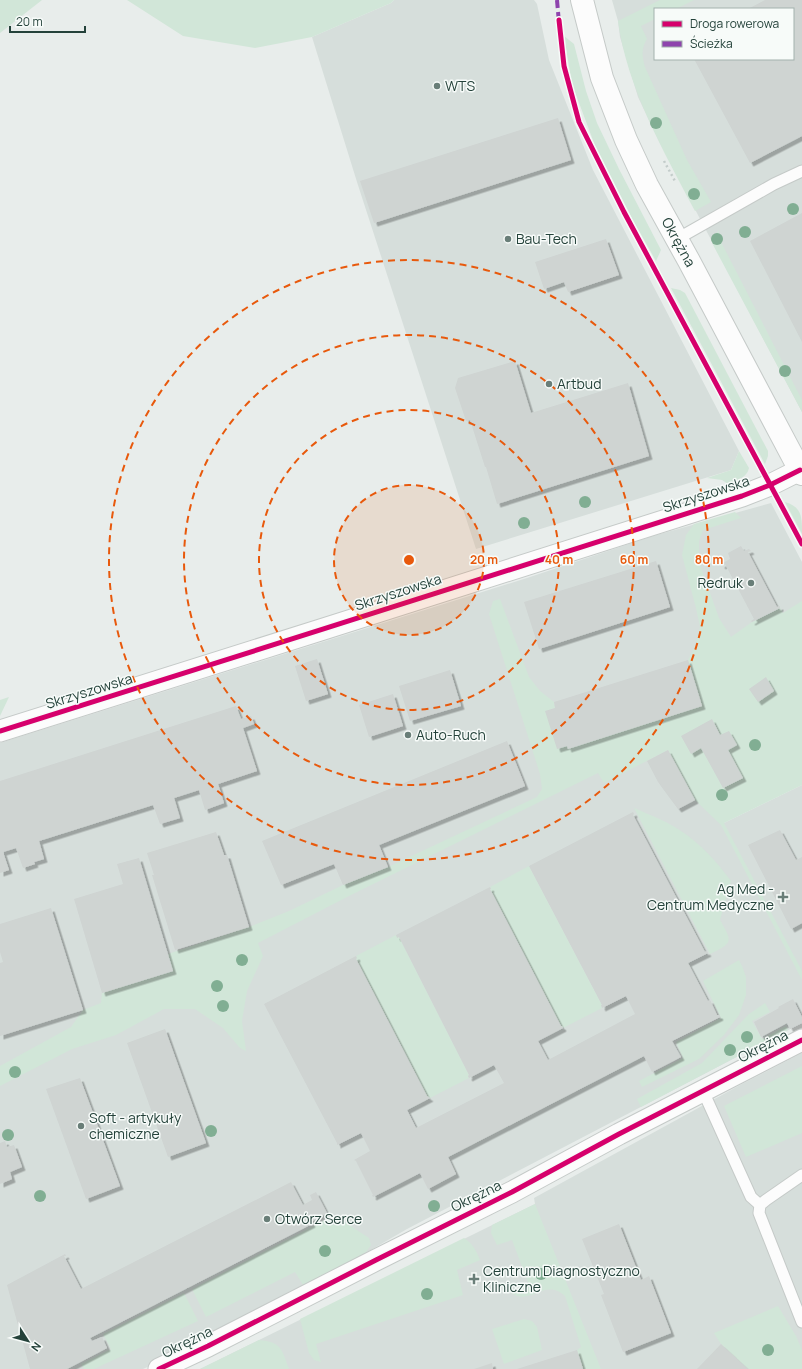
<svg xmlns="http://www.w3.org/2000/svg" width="802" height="1369" viewBox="0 0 802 1369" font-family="Manrope,sans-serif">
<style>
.built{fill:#d6dedb;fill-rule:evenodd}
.green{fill:#d1e6d8}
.building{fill:#cfd4d2;filter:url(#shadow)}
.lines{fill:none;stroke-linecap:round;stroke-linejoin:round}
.service-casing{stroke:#c5cac8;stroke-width:13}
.minor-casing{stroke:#c5cac8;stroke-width:23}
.tertiary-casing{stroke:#c5cac8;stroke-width:24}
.path{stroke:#c3ccca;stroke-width:2.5;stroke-dasharray:2 3;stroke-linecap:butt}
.service{stroke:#fcfcfc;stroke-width:11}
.minor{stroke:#fcfcfc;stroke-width:21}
.tertiary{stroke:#fcfcfc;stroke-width:22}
.quiet{stroke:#8e44ad;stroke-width:4;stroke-dasharray:8 4;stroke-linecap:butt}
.cycleway-casing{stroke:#f7fbf9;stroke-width:8}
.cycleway{stroke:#d6006c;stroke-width:5}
.tree{fill:#81ae93}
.ring{fill:none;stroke:#e8590c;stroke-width:2;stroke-dasharray:7 5}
.poi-dot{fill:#697e78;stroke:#f7fbf9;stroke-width:1.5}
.labels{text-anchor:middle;stroke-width:3;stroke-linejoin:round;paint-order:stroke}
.poi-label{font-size:14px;fill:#24423a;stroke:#f7fbf9;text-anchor:start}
.street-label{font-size:14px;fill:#24423a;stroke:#f7fbf9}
.centre{fill:#e8590c;stroke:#f7fbf9;stroke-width:2}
.ring-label{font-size:12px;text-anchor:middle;font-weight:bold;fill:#e8590c;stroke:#f7fbf9;stroke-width:3;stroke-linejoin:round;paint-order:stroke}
</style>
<defs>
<filter id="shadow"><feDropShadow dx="3.5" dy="3.5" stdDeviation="0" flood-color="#0004"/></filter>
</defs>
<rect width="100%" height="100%" fill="#e8edeb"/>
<g class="built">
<polygon points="394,0 534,0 537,4 549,60 593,170 739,451 731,470 476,549 357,182 312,37 391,3"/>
<path d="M612,0H802V412L660,143L638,97L620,37L618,21ZM655,9H793V59H655Z"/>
<polygon points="771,503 802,562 802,650 724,823 802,785 802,1023 407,1229 286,1299 204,1341 143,1369 0,1369 0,743 527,578 653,536"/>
<polygon points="802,1053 802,1369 200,1369 535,1204 534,1198 742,1084"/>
</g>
<g class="green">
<polygon points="0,0 42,0 0,33"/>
<polygon points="127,0 394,0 391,3 312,37 255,48 183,36"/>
<path d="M660,0H694L676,9H655V19L641,26L647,39C641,49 642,56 645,67L687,160L711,202L695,211C664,152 627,88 618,21Z"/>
<polygon points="564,36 574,44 586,91 597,123 619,169 661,250 656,261 633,220 594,143 572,84"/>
<polygon points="719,230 719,238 802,400 802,412 712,243 715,235"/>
<polygon points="671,288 680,290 685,293 768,451 768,456 765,464"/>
<path d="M739,451L749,468C747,478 736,480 728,484L722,480L707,478L731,470Z"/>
<path d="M785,502C802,507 802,517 802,534Z"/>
<polygon points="735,512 741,518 703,530 699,541 699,562 719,618 731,637 752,622 780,608 783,613 802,601 802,785 724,823 802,971 802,980 721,825 695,800 668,750 604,783 598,773 349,896 258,943 263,956 247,991 242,1021 246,1051 240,1048 223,1028 195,1009 164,1009 116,1035 72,1049 0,1086 0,1066 71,1027 83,1010 101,1003 102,993 173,971 168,954 249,927 289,911 343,885 388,867 537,797 542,789 540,774 489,614 493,601 500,599 529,677 540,691 554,702 555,708 546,711 568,748 702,706 688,660 695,646 700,627 696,608 682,555 686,535 694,524"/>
<polygon points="9,697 0,716 0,700"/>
<path d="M634,808C650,815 667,821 681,831C701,844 717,862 731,881L720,920C732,941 734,943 710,954Z"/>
<polygon points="529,866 602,1005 601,1005 602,1008 563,1028 561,1026 490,889 491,889 490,887"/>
<polygon points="396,935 399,937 469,1075 468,1076 469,1078 430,1098 427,1096 356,959 356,956"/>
<polygon points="739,960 742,966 746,977 746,995 739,1015 724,1035 699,1059 642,1087 639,1081 683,1058 676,1042 721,1018 703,981"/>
<polygon points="765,1003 770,1012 752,1021 762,1039 786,1026 788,1030 641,1107 637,1099 702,1063 749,1014"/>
<polygon points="802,1066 802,1133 746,1157 724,1106"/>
<path d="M535,1204L601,1369H583L577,1350L581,1347L565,1296C544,1277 530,1308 510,1292L529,1285L512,1240L497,1245L491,1233L492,1225Z"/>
<polygon points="329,1218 334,1225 343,1221 369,1238 371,1245 366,1252 305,1288 295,1272 206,1317 192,1289"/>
<path d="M464,1238C473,1244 476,1250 480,1260L457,1270L463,1295L316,1344L321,1362L314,1360L309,1353L300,1319Z"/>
<polygon points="184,1293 198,1321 94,1369 84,1369 81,1364 111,1349 103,1334"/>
<polygon points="778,1306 796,1336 802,1350 802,1369 748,1369 721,1344 714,1333"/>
<polygon points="524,1319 532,1321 537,1327 542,1350 504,1364 492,1329"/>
<path d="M259,1340C282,1342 282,1350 289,1369H200Z"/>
</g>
<g class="building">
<polygon points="765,0 802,0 802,136 750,163 694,59 793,59 793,9 748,9"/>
<polygon points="558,118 571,160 374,223 360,181"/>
<polygon points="802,213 802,342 750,241"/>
<polygon points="606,239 619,275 568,292 564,282 544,289 535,262"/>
<polygon points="515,361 531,413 628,383 649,456 497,504 486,467 485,467 470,420 466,421 455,388 458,378"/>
<polygon points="741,546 744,551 749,549 751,551 748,552 777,607 780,606 780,608 752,622 751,621 754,619 725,564 722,566 721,564 730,559 728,553"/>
<polygon points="656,561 670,607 539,649 524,602"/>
<polygon points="317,659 328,694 306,701 295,666"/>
<polygon points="688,660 702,706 568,749 567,746 557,749 545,711 555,708 554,702"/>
<polygon points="450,670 461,706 410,721 399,686"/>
<polygon points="766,677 774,691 758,702 749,689"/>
<polygon points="393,694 403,726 369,737 359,705"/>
<polygon points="236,706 241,719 251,716 254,724 243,728 257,771 218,784 224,803 205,810 199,790 174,798 180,818 160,824 153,805 39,841 44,859 34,862 35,864 23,868 16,848 3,852 9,870 0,873 0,781"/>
<polygon points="712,719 720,735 729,731 737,745 728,750 743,778 723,788 701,748 691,754 681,736"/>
<polygon points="507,741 525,786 379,845 388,867 343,885 334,864 281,885 262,841"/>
<polygon points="668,750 695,800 678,809 658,782 647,761"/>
<polygon points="633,812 634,814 633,815 705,952 706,951 708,953 688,963 708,1001 710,1000 717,1015 719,1015 720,1017 672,1041 681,1057 652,1072 644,1056 448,1157 456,1174 428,1189 420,1173 373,1197 372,1195 373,1195 356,1161 354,1160 370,1151 361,1133 337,1145 337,1143 264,1004 356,956 357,958 356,959 427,1096 430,1098 407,1110 416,1128 504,1083 494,1065 469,1078 468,1076 469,1075 399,937 397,938 396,935 490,887 491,889 490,889 561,1026 562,1026 563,1028 538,1041 548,1060 635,1014 626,996 602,1008 601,1005 602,1005 529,866"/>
<polygon points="780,830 796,860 802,857 802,923 791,929 748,845"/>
<polygon points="216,832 224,855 227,855 249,927 175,950 152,875 154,875 147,853"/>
<polygon points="139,858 173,971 102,993 74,899 123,884 117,864"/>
<polygon points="51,908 83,1010 0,1036 0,963 3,962 0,952 0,924"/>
<polygon points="793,999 802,1017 802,1023 790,1029 787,1023 761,1037 754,1022 779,1008 778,1007"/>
<polygon points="165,1029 206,1143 168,1157 127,1043"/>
<polygon points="80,1078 120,1186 86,1199 46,1089"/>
<polygon points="5,1141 7,1147 14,1145 22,1167 10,1172 12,1179 0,1184 0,1143"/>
<polygon points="291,1182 303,1205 312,1200 310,1195 316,1192 327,1213 311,1222 312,1224 90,1338 92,1341 102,1337 107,1348 67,1369 30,1369 7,1285 65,1254 66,1256 64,1256 81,1289"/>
<polygon points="619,1224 641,1280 649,1276 671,1333 623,1352 601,1295 604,1294 582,1239"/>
<polygon points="721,1344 748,1369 697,1369"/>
<polygon points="577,1350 583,1369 517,1369"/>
<polygon points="492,1363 493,1369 474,1369"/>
</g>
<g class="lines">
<g class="service-casing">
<g id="service">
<polyline points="677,239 774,184 802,171"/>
<polyline points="703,1091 751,1197 760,1205"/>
<polyline points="802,1175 766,1200 760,1205 759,1213 802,1322"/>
</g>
</g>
<g class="minor-casing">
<g id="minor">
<path d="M0,731C248,654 494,574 742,496L770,485L800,470"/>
<polyline points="159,1369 208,1346 376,1260 512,1192 619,1134 802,1040"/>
</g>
</g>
<g class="tertiary-casing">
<g id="tertiary">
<path id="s1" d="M582,0L602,78L626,140L647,185L689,261L802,474"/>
</g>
</g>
<polyline class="path" points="664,161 675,181"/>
<use href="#service" class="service"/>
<use href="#minor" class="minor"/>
<use href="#tertiary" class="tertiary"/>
<polyline class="quiet" points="557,0 559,23"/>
<g class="cycleway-casing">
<g id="cycleway">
<polyline points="559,20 564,66 579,122 624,212 802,544"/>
<path d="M0,731C248,654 494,574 742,496L770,485L800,470"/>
<polyline points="159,1369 208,1346 376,1260 512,1192 619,1134 802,1040"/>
</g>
</g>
<use href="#cycleway" class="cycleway"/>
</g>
<g class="tree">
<circle cx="656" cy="123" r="6"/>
<circle cx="694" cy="194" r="6"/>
<circle cx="793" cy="209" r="6"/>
<circle cx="745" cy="232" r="6"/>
<circle cx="717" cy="239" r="6"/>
<circle cx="785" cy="371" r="6"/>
<circle cx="585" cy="502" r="6"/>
<circle cx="524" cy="523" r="6"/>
<circle cx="755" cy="745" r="6"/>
<circle cx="722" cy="795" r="6"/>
<circle cx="242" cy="960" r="6"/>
<circle cx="217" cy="986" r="6"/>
<circle cx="223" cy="1006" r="6"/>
<circle cx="747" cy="1037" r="6"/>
<circle cx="730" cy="1050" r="6"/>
<circle cx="15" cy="1072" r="6"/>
<circle cx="211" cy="1131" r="6"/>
<circle cx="8" cy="1135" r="6"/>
<circle cx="40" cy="1196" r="6"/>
<circle cx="434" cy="1206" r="6"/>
<circle cx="325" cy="1251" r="6"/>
<circle cx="541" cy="1274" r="6"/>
<circle cx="427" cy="1294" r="6"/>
<circle cx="768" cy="1350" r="6"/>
</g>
<circle cx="409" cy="560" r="75" fill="#e8590c" fill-opacity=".12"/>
<g class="ring">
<circle cx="409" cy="560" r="75"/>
<circle cx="409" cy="560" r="150"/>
<circle cx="409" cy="560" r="225"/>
<circle cx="409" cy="560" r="300"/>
</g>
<g class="poi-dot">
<circle cx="437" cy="86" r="4"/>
<circle cx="508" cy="239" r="4"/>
<circle cx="549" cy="384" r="4"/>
<circle cx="751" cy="583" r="4"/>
<circle cx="408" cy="735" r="4"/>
<path d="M781 891h4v4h4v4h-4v4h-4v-4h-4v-4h4z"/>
<circle cx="81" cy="1126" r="4"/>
<circle cx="267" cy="1219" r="4"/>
<path d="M472 1273h4v4h4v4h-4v4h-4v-4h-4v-4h4z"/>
</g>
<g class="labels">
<g class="poi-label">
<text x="445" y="91">WTS</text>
<text x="516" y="244">Bau-Tech</text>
<text x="557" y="389">Artbud</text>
<text x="743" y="588" text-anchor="end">Redruk</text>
<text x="416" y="740">Auto-Ruch</text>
<text x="774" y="894" text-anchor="end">Ag Med -<tspan x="774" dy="16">Centrum Medyczne</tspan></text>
<text x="89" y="1123">Soft - artykuły<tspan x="89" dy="16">chemiczne</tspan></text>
<text x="275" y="1224">Otwórz Serce</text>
<text x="483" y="1276">Centrum Diagnostyczno<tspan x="483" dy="16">Kliniczne</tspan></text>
</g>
<g class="street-label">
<text dy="5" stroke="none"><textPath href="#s1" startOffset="262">Okrężna</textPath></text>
<text transform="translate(706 494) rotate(-18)" y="5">Skrzyszowska</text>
<text transform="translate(398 592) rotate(-18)" y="5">Skrzyszowska</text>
<text transform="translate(89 691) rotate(-17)" y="5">Skrzyszowska</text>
<text transform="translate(763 1046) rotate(-27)" y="5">Okrężna</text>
<text transform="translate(476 1196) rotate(-26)" y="5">Okrężna</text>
<text transform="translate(187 1342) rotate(-26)" y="5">Okrężna</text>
</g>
</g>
<circle cx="409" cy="560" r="6" class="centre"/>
<g class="ring-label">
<text x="484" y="564">20 m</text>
<text x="559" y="564">40 m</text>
<text x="634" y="564">60 m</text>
<text x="709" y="564">80 m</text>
</g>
<rect x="654" y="8" width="140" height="52" fill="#f7fbf9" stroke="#a3b1ad"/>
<rect x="662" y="21" width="20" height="6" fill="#d6006c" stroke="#a3b1ad"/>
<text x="690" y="28" font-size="12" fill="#24423a">Droga rowerowa</text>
<rect x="662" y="41" width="20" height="6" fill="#8e44ad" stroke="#a3b1ad"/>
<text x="690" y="48" font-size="12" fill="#24423a">Ścieżka</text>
<g transform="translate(28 1341) rotate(126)" stroke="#f7fbf9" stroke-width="3" paint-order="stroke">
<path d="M0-3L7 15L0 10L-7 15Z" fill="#24423a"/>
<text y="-6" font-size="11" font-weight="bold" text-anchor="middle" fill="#24423a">N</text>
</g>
<path d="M10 26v6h75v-6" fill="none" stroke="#24423a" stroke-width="2"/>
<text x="16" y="26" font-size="12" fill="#24423a" stroke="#f7fbf9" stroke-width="3" paint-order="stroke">20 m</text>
</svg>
